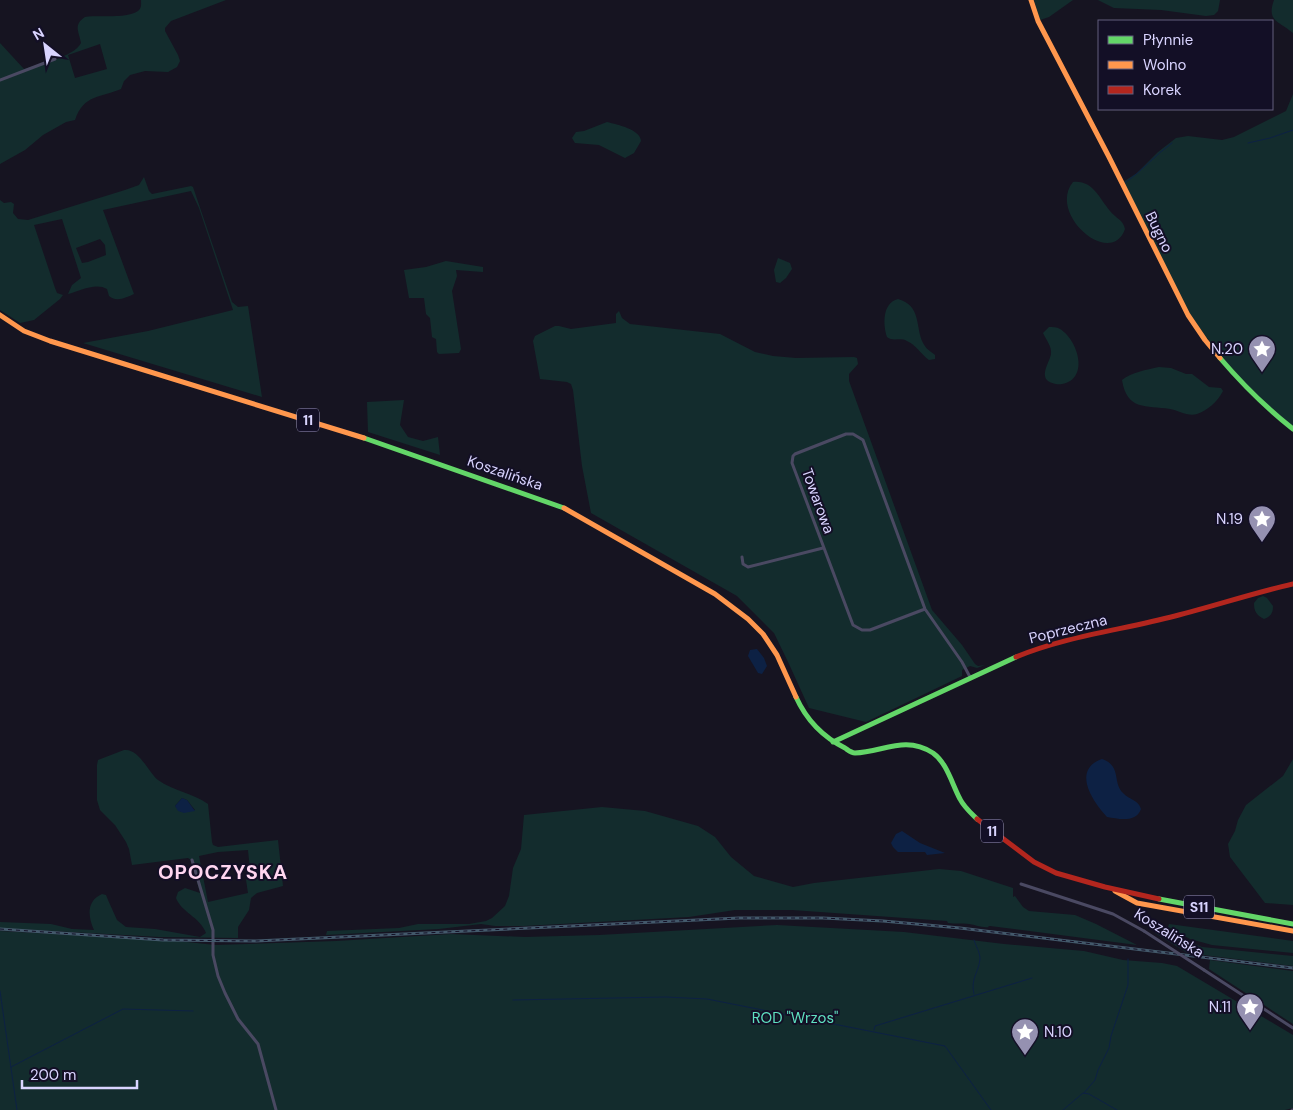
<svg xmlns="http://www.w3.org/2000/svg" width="1293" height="1110" viewBox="0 0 1293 1110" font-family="'DM Sans',sans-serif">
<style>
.green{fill:#132c2d;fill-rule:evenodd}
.water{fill:#0d2144}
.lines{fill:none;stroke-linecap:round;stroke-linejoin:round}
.stream{stroke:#0d2144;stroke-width:1}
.street{stroke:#4a4962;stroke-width:3}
.fast{stroke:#63d668;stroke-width:5}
.slow{stroke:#ff974d;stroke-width:5}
.jam{stroke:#b3261e;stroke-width:5}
.rail-casing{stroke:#43596b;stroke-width:3}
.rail{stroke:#130f26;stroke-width:1;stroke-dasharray:4;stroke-linecap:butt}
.street-bridge{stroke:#4a4962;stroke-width:3}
.labels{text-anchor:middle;stroke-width:4;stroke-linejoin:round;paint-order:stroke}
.shield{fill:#130f26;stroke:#9e99be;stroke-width:1}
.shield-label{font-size:14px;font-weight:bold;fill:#d9d4ff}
.street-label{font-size:15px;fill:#d9d4ff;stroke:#130f26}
.poi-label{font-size:15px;fill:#d9d4ff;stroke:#130f26;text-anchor:end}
.park-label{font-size:15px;fill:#5fe0c0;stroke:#130f26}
.district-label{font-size:20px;font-weight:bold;letter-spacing:1px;fill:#ffd6f0;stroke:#130f26}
</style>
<rect width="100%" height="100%" fill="#161421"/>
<g class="green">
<path d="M141,0H226L171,21L165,28V31L178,55L180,61L177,67L168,72L145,71L130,75L124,81L121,89C100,98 84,94 75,120L66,122L43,135L25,150L0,164V43L24,69C39,64 74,57 81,43C79,31 73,25 85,17C97,15 127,19 138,11C142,8 141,4 141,0ZM100,44L107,69L75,78L68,55Z"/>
<polygon points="1034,0 1073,0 1049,17 1040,20"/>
<polygon points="1098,0 1220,0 1218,11 1214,15 1206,16 1161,10 1114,8"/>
<path d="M1274,0H1293V33C1280,21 1266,22 1274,0Z"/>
<polygon points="1293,94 1293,426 1268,406 1243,382 1207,338 1190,314 1123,182 1137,173 1158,152 1176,138 1188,136 1222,140 1234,137 1286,111"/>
<path d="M607,122C618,125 640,129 641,141L634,153L625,158L599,145L575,143L572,138L576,132L584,131Z"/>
<path d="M144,177L149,191L152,194L191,186L193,187L232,302L238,307L248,306L262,397L83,343L148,331L233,310L199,208L191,191L103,210L134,294C127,297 117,303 109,296L107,289C96,282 79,291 68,294L72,285L81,278L62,219L34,225L55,288L57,293L63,295L60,299L34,320L20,323L0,310V200L4,203L11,202L14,204L13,213L18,219L28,220L125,190L139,185ZM100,239L105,245L106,255L88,262L82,263L76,248Z"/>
<path d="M1073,182C1093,180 1099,198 1110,211C1115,218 1123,219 1125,229C1111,269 1047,214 1073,182Z"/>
<polygon points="778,258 790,263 792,269 786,278 780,283 776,282 774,270"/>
<polygon points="446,261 483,267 483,272 456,270 457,276 452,291 461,349 459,353 439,354 437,352 436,339 432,337 430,318 426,314 424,298 409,298 404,270 426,267"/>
<path d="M898,299C922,306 915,327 923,343C926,349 930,351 935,355V359L929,360C921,354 916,345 907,341C900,337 893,342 887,337C883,325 882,303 898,299Z"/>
<polygon points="619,311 622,318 630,324 720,334 755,352 773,356 796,358 854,357 857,358 858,364 849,374 849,381 932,610 962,645 975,664 978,666 985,665 977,668 970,666 962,670 962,676 866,722 809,708 789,664 774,633 737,596 591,513 582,466 573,390 571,384 567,382 540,379 533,341 535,336 555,326 559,326 571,329 616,323 616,314"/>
<path d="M1049,327C1052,327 1057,327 1060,329C1078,340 1090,379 1062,384C1057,385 1050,383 1047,380C1041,373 1050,361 1051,354C1052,346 1046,340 1043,333Z"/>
<path d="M1159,367L1171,368L1186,374H1192L1209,387L1221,388L1223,391C1218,401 1207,411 1197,414C1188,417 1178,410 1170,409C1146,405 1127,411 1122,380C1132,372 1146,370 1159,367Z"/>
<polygon points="404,400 400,425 408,437 423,441 438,437 440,455 368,432 367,402"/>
<path d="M1263,596L1267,598L1273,606C1273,613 1271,616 1264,619C1256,615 1254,611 1254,603L1258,598Z"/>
<path d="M124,750C139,748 148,772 158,780C173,791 193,793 208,804L212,842L213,845L218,847L278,840L283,886L257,893L251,898L249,910L238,927V938L159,937L0,928V922L51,924L72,929L94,930C88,917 86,901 102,894L106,895L108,900L117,920L126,927L155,929L200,937L206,933C200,917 181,912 176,898L178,892L185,888L200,893L191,860L188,858L132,865L129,849L126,842L115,825L100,810L97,800V765L98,760ZM182,798L187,800L195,810L181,812L175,806ZM248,850L250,870L246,880L248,893L208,902L199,856L218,852Z"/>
<polygon points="1293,759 1293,905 1265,903 1230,857 1228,844 1235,831 1238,820 1246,805 1283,776"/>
<path d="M602,807L645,811L698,826L715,837L731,857L754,876L793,887L814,883L939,869L961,871L1013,888V897L1015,896L1023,907L1029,911L1075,915L1096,924L1137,945L990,926H988L989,927C982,928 976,925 969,924C962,923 955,924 948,923L947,921L792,910H735L689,917L524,926H495L481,924L439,929L326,935L327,931L399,928L418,924H469L486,921L492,918L505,906L509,896L513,868L521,849L524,815Z"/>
<polygon points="1169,924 1293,941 1293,953 1212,945 1190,939 1168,927"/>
<polygon points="777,925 904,932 1004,944 1084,951 1123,960 1162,963 1177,966 1293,1035 1293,1108 1285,1110 0,1110 0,931 178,941 215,945 336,941 451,934 525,937 599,935"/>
<polygon points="1160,929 1202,947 1293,956 1293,966 1187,953 1155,933"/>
<polygon points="1210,960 1293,971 1293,1024 1209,969"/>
</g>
<g class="water">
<polygon points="757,649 764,658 767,666 762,674 758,673 748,656 750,650"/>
<path d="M1102,759C1122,766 1112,782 1123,793C1129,800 1138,799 1141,809C1136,823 1119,819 1107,817C1093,802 1071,770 1102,759Z"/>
<polygon points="182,798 187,800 195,811 184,813 178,811 175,806"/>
<polygon points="902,831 920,843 945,853 927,855 925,852 898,852 893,847 891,843 896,834"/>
</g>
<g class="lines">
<g class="stream">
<polyline points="1248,143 1270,138 1293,130"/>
<path d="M1125,183C1142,171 1155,155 1172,143"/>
<polyline points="0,991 17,1110"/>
<path d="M974,994C970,979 979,972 980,959C980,952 976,947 974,940"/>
<polyline points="513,1000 666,997 707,999 945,1046 991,1110"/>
<polyline points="874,1030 875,1026 1032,978"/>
<polyline points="11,1067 123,1009 193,1011"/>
<polyline points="1084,1093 1095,1080 1098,1070 1109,1048 1111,1036 1128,985 1128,959"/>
<polyline points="1063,1110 1083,1093 1089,1094 1117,1110"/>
</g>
<g class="street">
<polyline points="0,80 55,59"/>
<polyline points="742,557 743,564 748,567 823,548"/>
<polyline points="925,609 870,630 862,630 853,625 792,463 793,456 795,454 846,434 853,434 863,440 925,609 962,662 970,677"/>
<polyline points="192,860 213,930 213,955 218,976 225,993 238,1019 258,1044 276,1110"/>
<polyline points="1021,884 1113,914 1144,931"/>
<polyline points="1204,970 1293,1028"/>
<polyline points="1292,1110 1293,1110"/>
</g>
<g class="fast">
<path d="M1220,358C1243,385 1265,407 1293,429"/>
<polyline points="364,438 564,508"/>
<path d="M796,697C806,719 823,737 845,748C848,750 851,753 855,753C883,752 905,735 933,753C947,763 952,784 960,799C964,807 971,813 977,819"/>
<polyline points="833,742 1016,657"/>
<polyline points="1159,899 1293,924"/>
</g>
<g class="slow">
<polyline points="1031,0 1038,21 1109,157 1188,315 1205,340 1220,358"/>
<polyline points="0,315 24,331 50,341 364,438"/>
<polyline points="564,508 715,594 748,619 763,634 777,655 796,697"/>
<polyline points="1115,891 1137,903 1293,931"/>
</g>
<g class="jam">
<path d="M1016,657C1067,636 1122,630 1175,616C1215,606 1253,593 1293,584"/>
<polyline points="977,819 1034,862 1056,873 1105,887 1159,899"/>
</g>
<g class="rail-casing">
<polyline id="rail" points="0,929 163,940 256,941 739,918 823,918 883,921 960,928 1293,968"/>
</g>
<use href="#rail" class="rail"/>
<polyline class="street-bridge" points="1144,931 1204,970"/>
</g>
<defs>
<g id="sight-pin" transform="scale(1.4375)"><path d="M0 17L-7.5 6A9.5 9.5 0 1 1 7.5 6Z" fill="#9591b1" stroke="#130f26"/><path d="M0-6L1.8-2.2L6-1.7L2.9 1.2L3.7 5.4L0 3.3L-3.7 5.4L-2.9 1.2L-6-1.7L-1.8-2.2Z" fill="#fff"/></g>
</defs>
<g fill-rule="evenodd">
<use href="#sight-pin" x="1262" y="349"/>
<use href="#sight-pin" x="1262" y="519"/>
<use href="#sight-pin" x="1250" y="1007"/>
<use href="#sight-pin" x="1025" y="1032"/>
</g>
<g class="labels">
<g class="shield">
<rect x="297" y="408.5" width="22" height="23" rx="4"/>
<rect x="981" y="819.5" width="22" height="23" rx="4"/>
<rect x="1184" y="895.5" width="30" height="23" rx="4"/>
</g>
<g class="shield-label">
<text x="308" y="425">11</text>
<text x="992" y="836">11</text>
<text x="1199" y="912">S11</text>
</g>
<g class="street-label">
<text transform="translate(1159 232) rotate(64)" y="5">Bugno</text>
<text transform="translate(505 473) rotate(19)" y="5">Koszalińska</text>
<text transform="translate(818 501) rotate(70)" y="5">Towarowa</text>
<text transform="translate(1068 629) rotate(-14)" y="5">Poprzeczna</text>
<text transform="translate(1169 933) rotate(32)" y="5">Koszalińska</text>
</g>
<g class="poi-label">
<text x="1243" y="354">N.20</text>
<text x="1243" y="524">N.19</text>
<text x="1231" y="1012">N.11</text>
<text x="1044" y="1037" text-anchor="start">N.10</text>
</g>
<g class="park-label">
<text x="795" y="1023">ROD "Wrzos"</text>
</g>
<g class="district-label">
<text x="223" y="879">OPOCZYSKA</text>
</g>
</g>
<rect x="1098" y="20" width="175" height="90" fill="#130f26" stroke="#625e7d"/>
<rect x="1108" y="36" width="25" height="8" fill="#63d668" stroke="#625e7d"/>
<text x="1143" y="45" font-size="15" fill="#d9d4ff">Płynnie</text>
<rect x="1108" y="61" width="25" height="8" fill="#ff974d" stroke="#625e7d"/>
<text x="1143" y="70" font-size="15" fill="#d9d4ff">Wolno</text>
<rect x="1108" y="86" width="25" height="8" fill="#b3261e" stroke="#625e7d"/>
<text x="1143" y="95" font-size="15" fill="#d9d4ff">Korek</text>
<g transform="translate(45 45) rotate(330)" stroke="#130f26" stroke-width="4" paint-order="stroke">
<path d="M0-4L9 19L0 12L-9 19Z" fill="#d9d4ff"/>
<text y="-8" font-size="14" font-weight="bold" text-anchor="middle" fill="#d9d4ff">N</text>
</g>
<path d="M22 1080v8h115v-8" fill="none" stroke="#d9d4ff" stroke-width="2.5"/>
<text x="30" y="1080" font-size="15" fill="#d9d4ff" stroke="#130f26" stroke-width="4" paint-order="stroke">200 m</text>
</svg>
